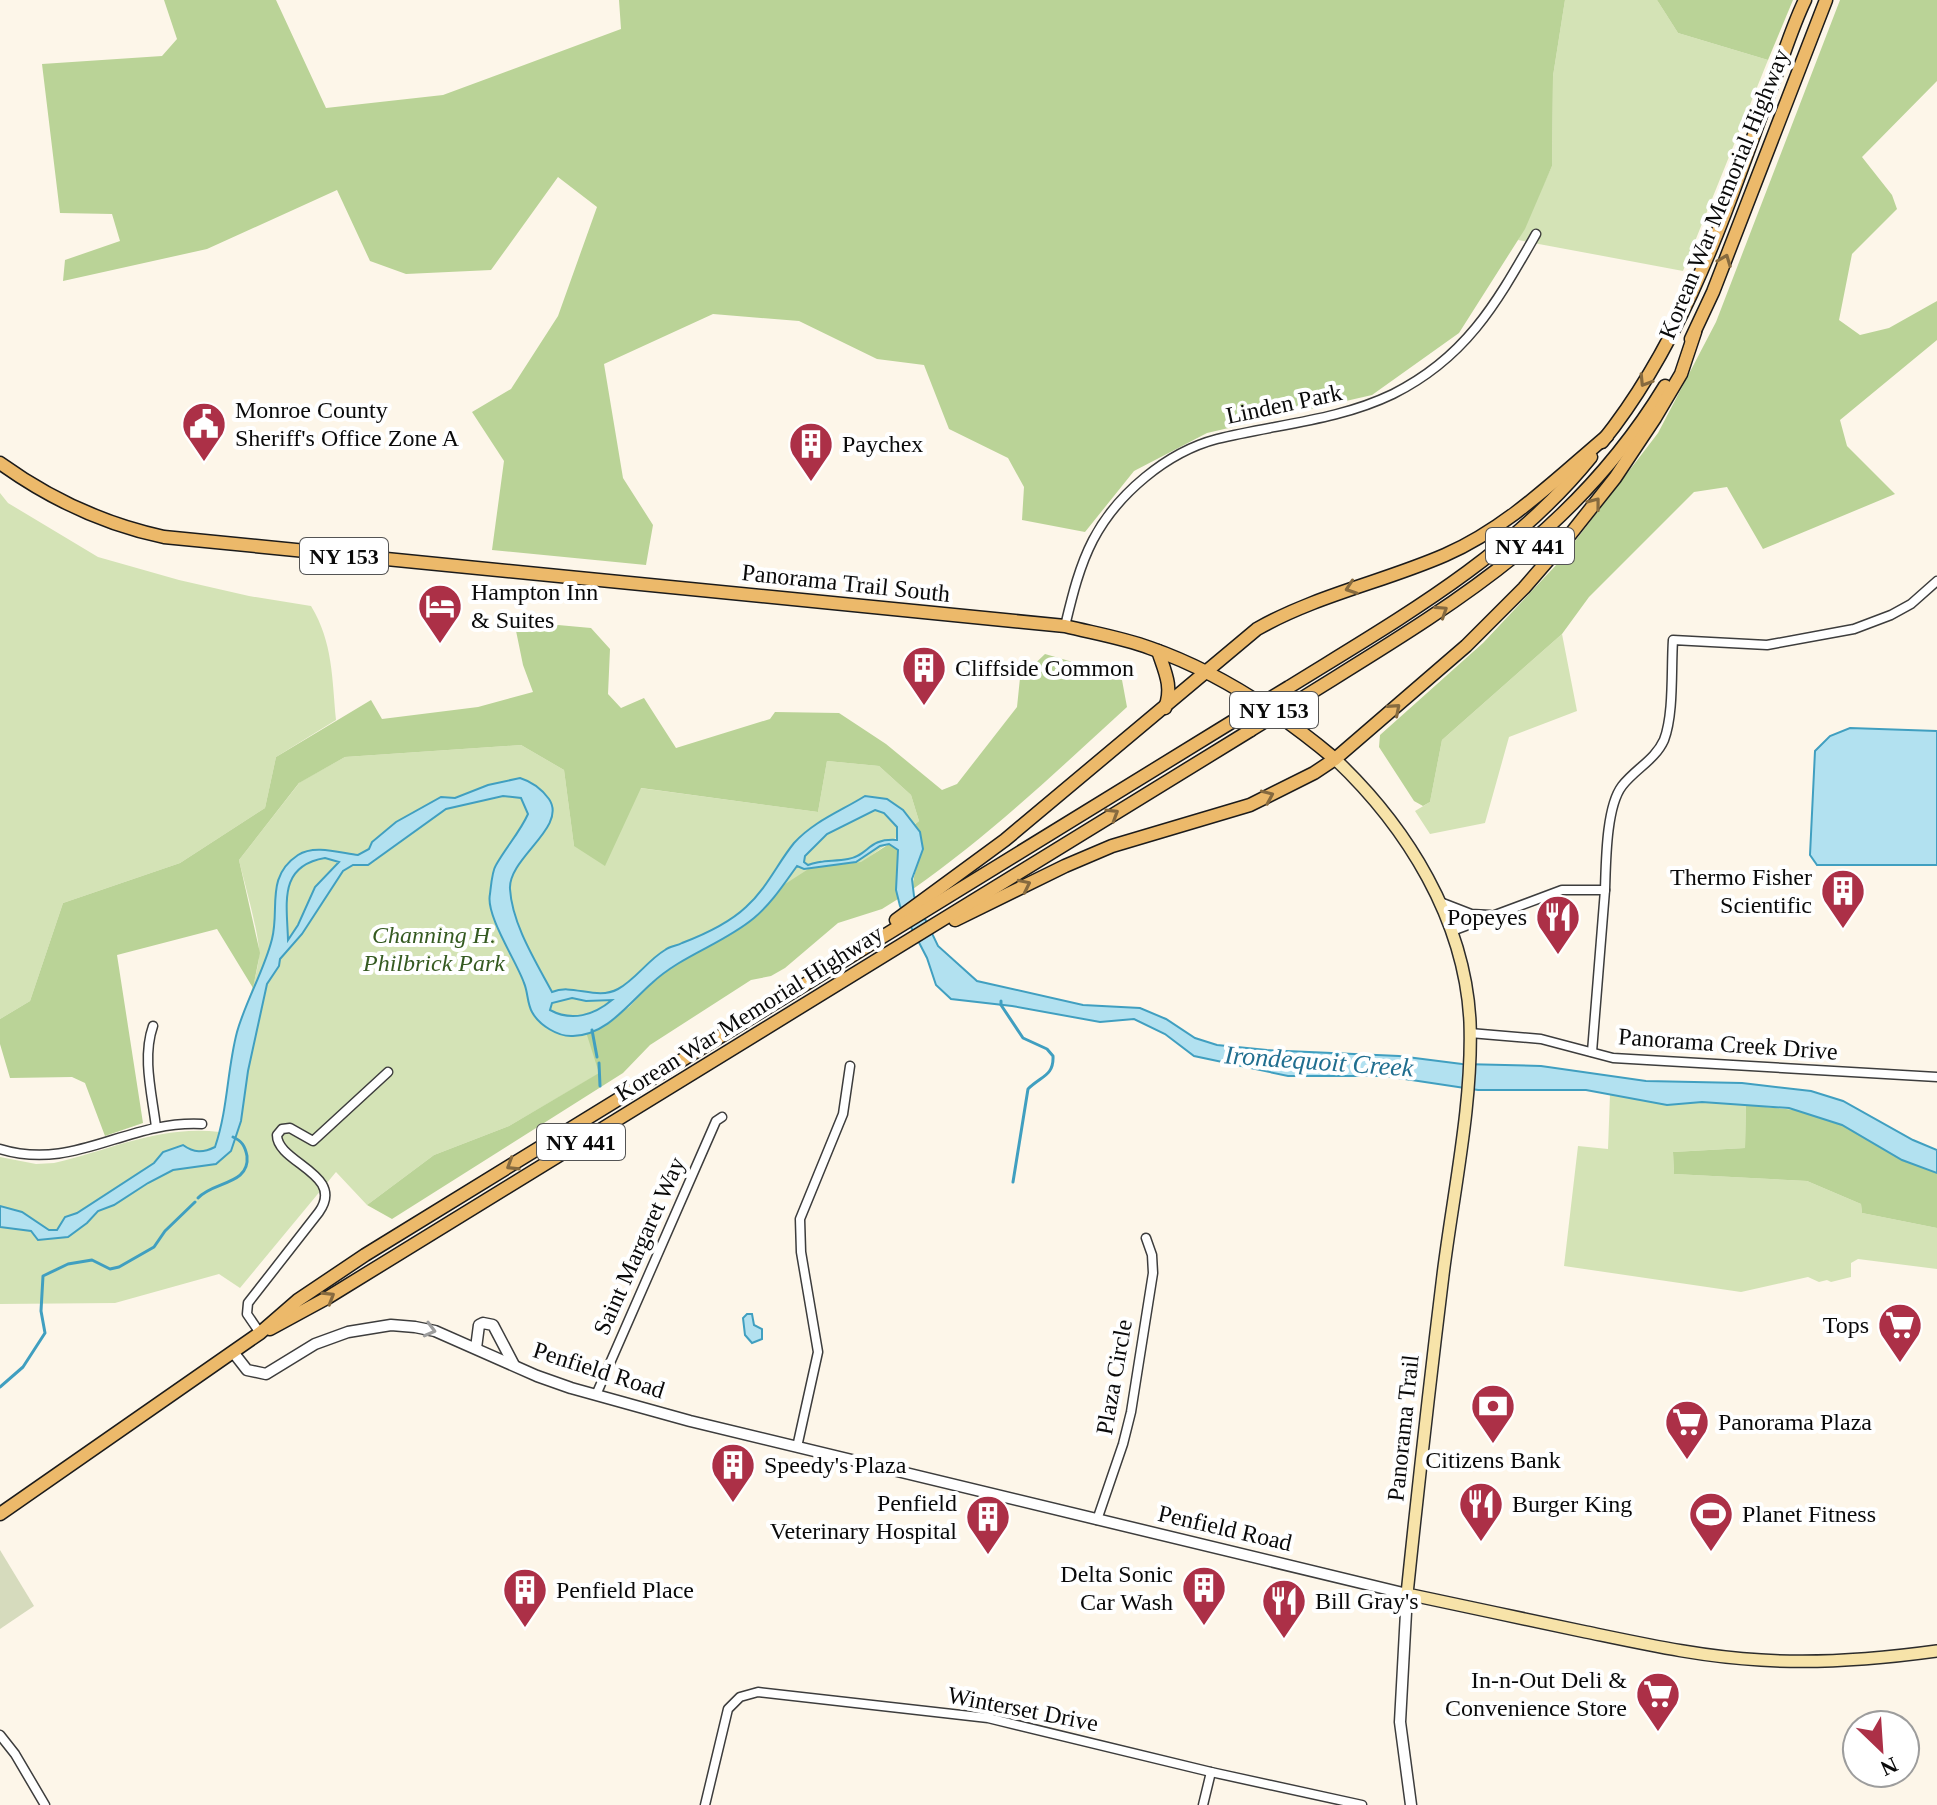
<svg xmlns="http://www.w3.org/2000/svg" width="1937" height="1805" viewBox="0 0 1937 1805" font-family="'Times New Roman',serif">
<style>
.green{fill:#d4e3b6}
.forest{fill:#bad397}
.cemetery{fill:#d6dbbd}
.water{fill:#b2e1f0;stroke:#409fc0;stroke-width:2;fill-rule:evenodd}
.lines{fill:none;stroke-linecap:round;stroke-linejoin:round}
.stream{stroke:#409fc0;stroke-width:3}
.minor-casing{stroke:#3d3d3d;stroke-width:11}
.tertiary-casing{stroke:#3d3d3d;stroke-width:13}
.secondary-casing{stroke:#2c2c2c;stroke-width:14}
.primary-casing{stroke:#1b1b1b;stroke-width:15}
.minor{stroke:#fff;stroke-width:8}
.tertiary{stroke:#fff;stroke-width:10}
.secondary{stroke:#f7e3a9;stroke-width:11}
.primary{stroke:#ecb96a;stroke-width:12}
.primary-bridge-casing{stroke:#1b1b1b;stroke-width:15;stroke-linecap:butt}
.primary-bridge{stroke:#ecb96a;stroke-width:12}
.oneway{stroke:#866a3f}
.oneway2{stroke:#9d9d9d}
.labels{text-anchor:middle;stroke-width:8;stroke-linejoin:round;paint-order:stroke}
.shield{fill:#fff;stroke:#545454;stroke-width:2}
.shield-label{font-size:22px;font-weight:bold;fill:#0a0a0a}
.street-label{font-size:24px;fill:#0a0a0a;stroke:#fff}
.poi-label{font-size:24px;fill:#0a0a0a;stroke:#fff;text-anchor:start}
.park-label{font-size:24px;font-style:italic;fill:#355a21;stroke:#fff}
.water-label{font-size:26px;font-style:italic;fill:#206e8f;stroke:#fff}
</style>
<rect width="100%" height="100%" fill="#fdf6e9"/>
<g class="green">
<polygon points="1565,0 1657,0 1678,33 1768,60 1683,271 1518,240 1552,166 1553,76"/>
<path d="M0,493L8,503L98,557L179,580L249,596L311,606C333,642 332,679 336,720L276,757L265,808L180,863L63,903L30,1001L0,1019Z"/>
<polygon points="1562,634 1577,711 1509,737 1485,823 1430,834 1415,811 1430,802 1442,740"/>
<path d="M521,745L564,770L574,846L640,788L818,812L827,761L879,766L911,795L919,821L861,863L822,860L595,1030L587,1032L600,1073L509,1126L434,1155L367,1205L336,1172L240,1288L219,1274L115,1303L0,1304V1157L36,1164L54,1163C112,1150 158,1125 220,1132C229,1108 227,1083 231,1058C237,1023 255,992 259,957C261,939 244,882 239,860L300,782L345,757Z"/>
<polygon points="1610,1094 1667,1105 1702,1102 1746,1105 1745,1148 1673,1152 1674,1174 1807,1181 1861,1204 1862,1213 1937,1228 1937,1269 1858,1259 1851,1263 1851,1277 1831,1282 1827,1280 1819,1282 1808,1277 1741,1292 1564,1266 1578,1146 1608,1149"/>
</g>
<g class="forest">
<polygon points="164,0 276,0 326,108 443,95 621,29 619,0 1565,0 1553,76 1552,166 1525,229 1459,333 1372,395 1207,433 1134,471 1085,532 1022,520 1024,487 1008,458 949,429 924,365 877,359 799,321 713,314 604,364 623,478 653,525 646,565 492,550 504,461 472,412 511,389 558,316 597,207 558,177 491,270 406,274 370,261 337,190 207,249 63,281 65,260 120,241 112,214 60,213 42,64 162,56 177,39"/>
<polygon points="1657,0 1793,0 1768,60 1678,33"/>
<polygon points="1840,0 1937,0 1937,81 1862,157 1892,195 1897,209 1852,254 1839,320 1860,335 1889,328 1937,301 1937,340 1840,420 1847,446 1895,494 1763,549 1727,487 1694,492 1589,597 1562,634 1442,740 1430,802 1423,806 1414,801 1379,747 1380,735 1483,643 1559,562 1658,433 1716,322"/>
<path d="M514,621L591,628L610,649L608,694L621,708L644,698L676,748L770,719L775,712L839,713L886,744L942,790L957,784L1017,707L1020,678L1045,654L1083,665L1122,680L1127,707C1058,770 990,835 913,889C912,866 931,847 914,825L919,821L911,795L879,766L827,761L818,812L641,788L605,866L574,846L564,770L521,745L345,757L299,783L239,860L260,953L253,988L217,929L117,955L143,1123L105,1136L85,1083L72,1077L10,1078L0,1044V1019L30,1001L63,903L180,863L265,808L276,757L371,700L382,719L478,707L533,692L523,665Z"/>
<polygon points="889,844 898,850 896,890 898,899 882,909 838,923 785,968 771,976 751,980 650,1045 623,1073 392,1219 367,1205 434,1155 509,1126 599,1073 586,1032 595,1030 629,1007 651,983 679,962 757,916 782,886 810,868 861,862"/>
<polygon points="1746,1105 1806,1111 1842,1125 1902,1160 1937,1173 1937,1228 1862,1213 1861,1204 1807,1181 1674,1174 1673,1152 1745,1148"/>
</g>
<polygon class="cemetery" points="0,1550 34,1606 0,1629"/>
<g class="water">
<polygon points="1850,728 1937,731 1937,865 1817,865 1810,855 1815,751 1830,736"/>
<path d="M520,778C533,782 541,788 549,799C568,827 508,858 510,889C512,924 536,962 552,992C573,983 596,1001 618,989C635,980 648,960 665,950C670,946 677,946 682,943C703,935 729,923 746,907C767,888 777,864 794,843C814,821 841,811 865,796L887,799L903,810L920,832L923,849L912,879L914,896L938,946L977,981L1083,1005L1140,1008L1166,1019L1195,1038L1217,1045L1267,1050L1399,1056L1462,1064L1541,1066L1646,1081L1742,1083L1811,1091L1843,1101L1913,1140L1937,1150V1173L1902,1160L1842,1125L1789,1108L1702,1102L1667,1105L1586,1090H1478L1385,1076H1288L1194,1056L1165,1034L1134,1019L1100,1022L1012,1006L951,999L936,985L927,958L900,906L896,890L898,850L889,844L880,846L856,862L804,869L797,866C784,884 771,904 754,918C723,944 682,955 652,983C629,1003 607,1035 573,1036C558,1037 539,1025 532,1012C527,1003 528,992 524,983C517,962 485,915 490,894C491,886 492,871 496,865C506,847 520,832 528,814L521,798L503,796L446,809L368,865H353L343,871L302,934L280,959L279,966L267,984L248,1071L241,1121L231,1151L216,1164L173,1170L148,1183L114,1205L98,1211L87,1223L68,1237L38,1240L31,1231L0,1227V1206L22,1212L49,1230H57L65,1217L77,1213L154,1163L163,1152L183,1145C194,1153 203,1153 215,1147C228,1109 227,1070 237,1032C246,1000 264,971 272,939C280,908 265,877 298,855C314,844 341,853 358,855L369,849L372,842L396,822L441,797L455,798L488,785ZM875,810L884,813L897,827V840C867,838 870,855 848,859C834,862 822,859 808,865L804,862L805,856L827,834ZM325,858L339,862L315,887L298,925L288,940C287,903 278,866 325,858ZM572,998L586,1001L612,1000C594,1015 572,1022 550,1010L552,1003Z"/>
<polygon points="747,1314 752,1314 754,1325 762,1329 762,1339 752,1343 745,1335 743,1318"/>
</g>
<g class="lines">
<g class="stream">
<path d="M1001,1001V1005L1023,1038L1047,1049L1053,1056C1054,1076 1041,1076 1028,1089L1013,1182"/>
<polyline points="592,1030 597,1057"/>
<polyline points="599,1063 600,1086"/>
<path d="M198,1198C213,1181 250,1185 247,1156C245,1146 242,1141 233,1137"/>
<polyline points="0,1387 23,1367 45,1333 41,1311 43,1276 68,1264 92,1260 110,1269 119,1267 154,1247 165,1231 195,1202"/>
</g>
<g class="minor-casing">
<g id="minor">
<path d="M1065,626C1072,597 1079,567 1093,540C1117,494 1167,452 1217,439C1277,424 1337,421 1393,394C1467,357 1497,302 1536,234"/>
<polyline points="1440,902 1471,914 1490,915"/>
<path d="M1452,931L1562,890H1605C1606,862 1606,807 1622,786C1635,769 1655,760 1664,740C1674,714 1671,669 1673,640L1767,645L1854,629L1891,615L1911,604L1937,581"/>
<path d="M153,1026C142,1057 152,1094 156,1127"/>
<polyline points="1470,1033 1541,1039 1613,1058 1937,1077"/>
<polyline points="1592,1052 1605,890"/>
<path d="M0,1149C75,1172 126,1120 202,1124"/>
<path d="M260,1333L247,1314L248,1303L319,1212C346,1174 277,1163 277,1135L282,1129L290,1128L313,1141L388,1072"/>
<polyline points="596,1395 716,1121 722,1117"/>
<polyline points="797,1447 818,1352 801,1252 800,1219 843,1114 850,1066"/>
<polyline points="1097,1520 1123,1444 1131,1412 1153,1273 1152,1255 1146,1238"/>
<polyline points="0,1735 15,1754 45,1805"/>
<polyline points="705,1805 728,1709 740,1697 758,1692 988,1718 1211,1772 1362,1805"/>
<polyline points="1203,1805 1211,1772"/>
</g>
</g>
<g class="tertiary-casing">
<g id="tertiary">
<polyline points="476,1348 479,1325 483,1323 493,1325 514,1365"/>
<polyline points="233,1352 247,1370 266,1374 315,1344 348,1332 391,1325 415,1327 435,1331 537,1376 571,1388 690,1421 1407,1594 1400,1722 1411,1805"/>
</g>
</g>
<g class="secondary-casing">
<path id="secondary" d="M1335,759C1407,827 1465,920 1470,1022C1473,1103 1453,1194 1443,1275C1430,1381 1418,1488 1407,1594C1467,1607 1526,1619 1586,1632C1644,1644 1702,1657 1761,1660C1819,1664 1879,1659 1937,1651"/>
</g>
<g class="primary-casing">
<g id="primary">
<polyline points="1691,339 1713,292 1826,0"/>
<path d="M1602,442C1685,339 1725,213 1770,91C1782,61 1791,29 1805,0"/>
<path d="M0,463C50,499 103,524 164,537L1065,626C1093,633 1123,638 1150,648C1219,672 1279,712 1335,759"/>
<path d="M1158,651C1165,672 1173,687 1165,708"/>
<path d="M1289,687C1397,620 1510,557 1591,457"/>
<path d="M1304,697C1447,608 1574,536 1665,386"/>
<path d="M896,920L1005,840L1257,629C1317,595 1383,582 1445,555C1507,528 1556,479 1607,436"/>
<polyline points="955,920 1065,866 1112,846 1250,805 1314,773 1335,759 1466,646 1524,588 1569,536 1615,478 1655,418 1681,374 1695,332"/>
<polyline points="270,1329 327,1298 1251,730"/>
<polyline points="0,1514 260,1333 298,1300 365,1255 1235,720"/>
</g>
</g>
<use href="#minor" class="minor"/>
<use href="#tertiary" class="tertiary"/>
<use href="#secondary" class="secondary"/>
<use href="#primary" class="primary"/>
<g class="primary-bridge-casing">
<g id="primary-bridge">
<polyline points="1235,720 1289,687"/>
<polyline points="1251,730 1304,697"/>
</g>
</g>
<use href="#primary-bridge" class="primary-bridge"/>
</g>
<defs><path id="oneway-chevron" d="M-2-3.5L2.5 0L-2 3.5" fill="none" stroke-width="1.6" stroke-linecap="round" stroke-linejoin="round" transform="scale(2)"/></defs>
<g class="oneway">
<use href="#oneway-chevron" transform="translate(1725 260) rotate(-69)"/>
<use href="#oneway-chevron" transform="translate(1645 381) rotate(122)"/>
<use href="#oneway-chevron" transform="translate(1595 503) rotate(-52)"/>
<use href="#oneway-chevron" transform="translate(1351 588) rotate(161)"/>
<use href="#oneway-chevron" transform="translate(1442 611) rotate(-33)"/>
<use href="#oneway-chevron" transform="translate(1395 709) rotate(-41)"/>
<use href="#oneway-chevron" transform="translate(1268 796) rotate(-24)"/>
<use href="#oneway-chevron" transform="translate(1113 814) rotate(-32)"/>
<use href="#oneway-chevron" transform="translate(1025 885) rotate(-26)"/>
<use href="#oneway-chevron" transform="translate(512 1165) rotate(148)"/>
<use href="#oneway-chevron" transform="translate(329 1297) rotate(-31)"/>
</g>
<use class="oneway2" href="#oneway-chevron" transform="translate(430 1330) rotate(15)"/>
<defs>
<g id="civic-pin" transform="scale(2.3)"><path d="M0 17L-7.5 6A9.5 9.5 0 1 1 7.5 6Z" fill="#ac3047" stroke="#fff"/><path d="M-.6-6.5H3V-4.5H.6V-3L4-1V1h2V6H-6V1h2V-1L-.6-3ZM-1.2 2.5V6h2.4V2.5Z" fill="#fff"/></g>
<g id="building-pin" transform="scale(2.3)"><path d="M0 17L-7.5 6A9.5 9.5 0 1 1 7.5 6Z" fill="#ac3047" stroke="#fff"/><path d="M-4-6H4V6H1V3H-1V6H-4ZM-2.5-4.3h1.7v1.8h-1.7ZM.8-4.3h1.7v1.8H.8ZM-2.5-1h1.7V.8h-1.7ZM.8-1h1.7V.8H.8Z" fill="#fff"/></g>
<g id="hotel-pin" transform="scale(2.3)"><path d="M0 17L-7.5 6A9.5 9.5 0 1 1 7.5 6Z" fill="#ac3047" stroke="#fff"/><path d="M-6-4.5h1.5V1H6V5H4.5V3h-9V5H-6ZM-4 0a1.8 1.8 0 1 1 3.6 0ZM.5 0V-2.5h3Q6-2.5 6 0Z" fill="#fff"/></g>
<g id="restaurant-pin" transform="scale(2.3)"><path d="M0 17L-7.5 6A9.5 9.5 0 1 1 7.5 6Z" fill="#ac3047" stroke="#fff"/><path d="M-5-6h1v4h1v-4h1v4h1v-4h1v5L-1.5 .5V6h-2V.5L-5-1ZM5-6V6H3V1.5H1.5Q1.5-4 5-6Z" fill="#fff"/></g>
<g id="supermarket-pin" transform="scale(2.3)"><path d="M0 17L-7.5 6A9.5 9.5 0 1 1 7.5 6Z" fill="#ac3047" stroke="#fff"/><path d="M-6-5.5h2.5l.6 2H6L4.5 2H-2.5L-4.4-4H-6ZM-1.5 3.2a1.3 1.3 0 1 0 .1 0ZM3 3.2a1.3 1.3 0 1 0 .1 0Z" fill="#fff"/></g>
<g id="bank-pin" transform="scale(2.3)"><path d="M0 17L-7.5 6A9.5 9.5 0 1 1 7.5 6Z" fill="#ac3047" stroke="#fff"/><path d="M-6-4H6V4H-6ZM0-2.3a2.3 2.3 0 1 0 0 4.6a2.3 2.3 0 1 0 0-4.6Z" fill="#fff"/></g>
<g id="stadium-pin" transform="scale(2.3)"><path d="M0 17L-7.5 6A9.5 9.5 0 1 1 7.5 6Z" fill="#ac3047" stroke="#fff"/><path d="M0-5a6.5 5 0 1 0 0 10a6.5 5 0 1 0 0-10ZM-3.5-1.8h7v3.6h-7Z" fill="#fff"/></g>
</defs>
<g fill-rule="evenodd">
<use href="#civic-pin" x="204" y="424"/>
<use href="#building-pin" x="811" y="444"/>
<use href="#hotel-pin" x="440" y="606"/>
<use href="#building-pin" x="924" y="668"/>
<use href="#building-pin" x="1843" y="891"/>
<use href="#restaurant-pin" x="1558" y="917"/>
<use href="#supermarket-pin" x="1900" y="1325"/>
<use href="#bank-pin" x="1493" y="1406"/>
<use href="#supermarket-pin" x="1687" y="1422"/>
<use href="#building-pin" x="733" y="1465"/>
<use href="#restaurant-pin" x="1481" y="1504"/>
<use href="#stadium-pin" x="1711" y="1514"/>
<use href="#building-pin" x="988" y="1517"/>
<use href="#building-pin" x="1204" y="1588"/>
<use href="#building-pin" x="525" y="1590"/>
<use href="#restaurant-pin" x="1284" y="1601"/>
<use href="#supermarket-pin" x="1658" y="1694"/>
</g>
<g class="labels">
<g class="shield">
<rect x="1486" y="528" width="88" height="36" rx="6"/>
<rect x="300" y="538" width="88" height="36" rx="6"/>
<rect x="1230" y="692" width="88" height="36" rx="6"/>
<rect x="537" y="1124" width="88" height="36" rx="6"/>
</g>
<g class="shield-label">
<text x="1530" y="554">NY 441</text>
<text x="344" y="564">NY 153</text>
<text x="1274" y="718">NY 153</text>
<text x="581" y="1150">NY 441</text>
</g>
<g class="street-label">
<text transform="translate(1724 194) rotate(-68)" y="8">Korean War Memorial Highway</text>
<text transform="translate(1284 404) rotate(-12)" y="8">Linden Park</text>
<text transform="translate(846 583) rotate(6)" y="8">Panorama Trail South</text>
<text transform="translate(749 1013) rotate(-32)" y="8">Korean War Memorial Highway</text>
<text transform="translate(1728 1044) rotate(4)" y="8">Panorama Creek Drive</text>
<text transform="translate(639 1246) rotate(-66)" y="8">Saint Margaret Way</text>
<text transform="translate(599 1370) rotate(18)" y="8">Penfield Road</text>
<text transform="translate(1114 1377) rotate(-80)" y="8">Plaza Circle</text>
<text transform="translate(1403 1428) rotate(-84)" y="8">Panorama Trail</text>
<text transform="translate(1225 1528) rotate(13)" y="8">Penfield Road</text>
<text transform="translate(1023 1709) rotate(11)" y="8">Winterset Drive</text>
</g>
<g class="poi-label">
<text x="235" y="418">Monroe County<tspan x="235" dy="28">Sheriff's Office Zone A</tspan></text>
<text x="842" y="452">Paychex</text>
<text x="471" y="600">Hampton Inn<tspan x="471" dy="28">&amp; Suites</tspan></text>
<text x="955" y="676">Cliffside Common</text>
<text x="1812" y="885" text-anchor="end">Thermo Fisher<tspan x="1812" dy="28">Scientific</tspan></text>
<text x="1527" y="925" text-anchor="end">Popeyes</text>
<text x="1869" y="1333" text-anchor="end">Tops</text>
<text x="1718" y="1430">Panorama Plaza</text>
<text x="1493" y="1468" text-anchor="middle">Citizens Bank</text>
<text x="764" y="1473">Speedy's Plaza</text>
<text x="957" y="1511" text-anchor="end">Penfield<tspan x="957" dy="28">Veterinary Hospital</tspan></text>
<text x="1512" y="1512">Burger King</text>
<text x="1742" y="1522">Planet Fitness</text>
<text x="1173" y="1582" text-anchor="end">Delta Sonic<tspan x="1173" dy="28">Car Wash</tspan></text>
<text x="556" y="1598">Penfield Place</text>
<text x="1315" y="1609">Bill Gray's</text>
<text x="1627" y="1688" text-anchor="end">In-n-Out Deli &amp;<tspan x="1627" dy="28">Convenience Store</tspan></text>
</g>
<g class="park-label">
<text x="434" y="943">Channing H.<tspan x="434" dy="28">Philbrick Park</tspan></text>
</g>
<g class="water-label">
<text transform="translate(1319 1061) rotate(4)" y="9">Irondequoit Creek</text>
</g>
</g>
<g transform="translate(1881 1749) rotate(155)"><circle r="38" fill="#ffffff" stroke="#9d9d9d" stroke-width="2"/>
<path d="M0-6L14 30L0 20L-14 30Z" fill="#ac3047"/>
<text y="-12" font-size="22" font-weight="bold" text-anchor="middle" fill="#0a0a0a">N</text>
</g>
</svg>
